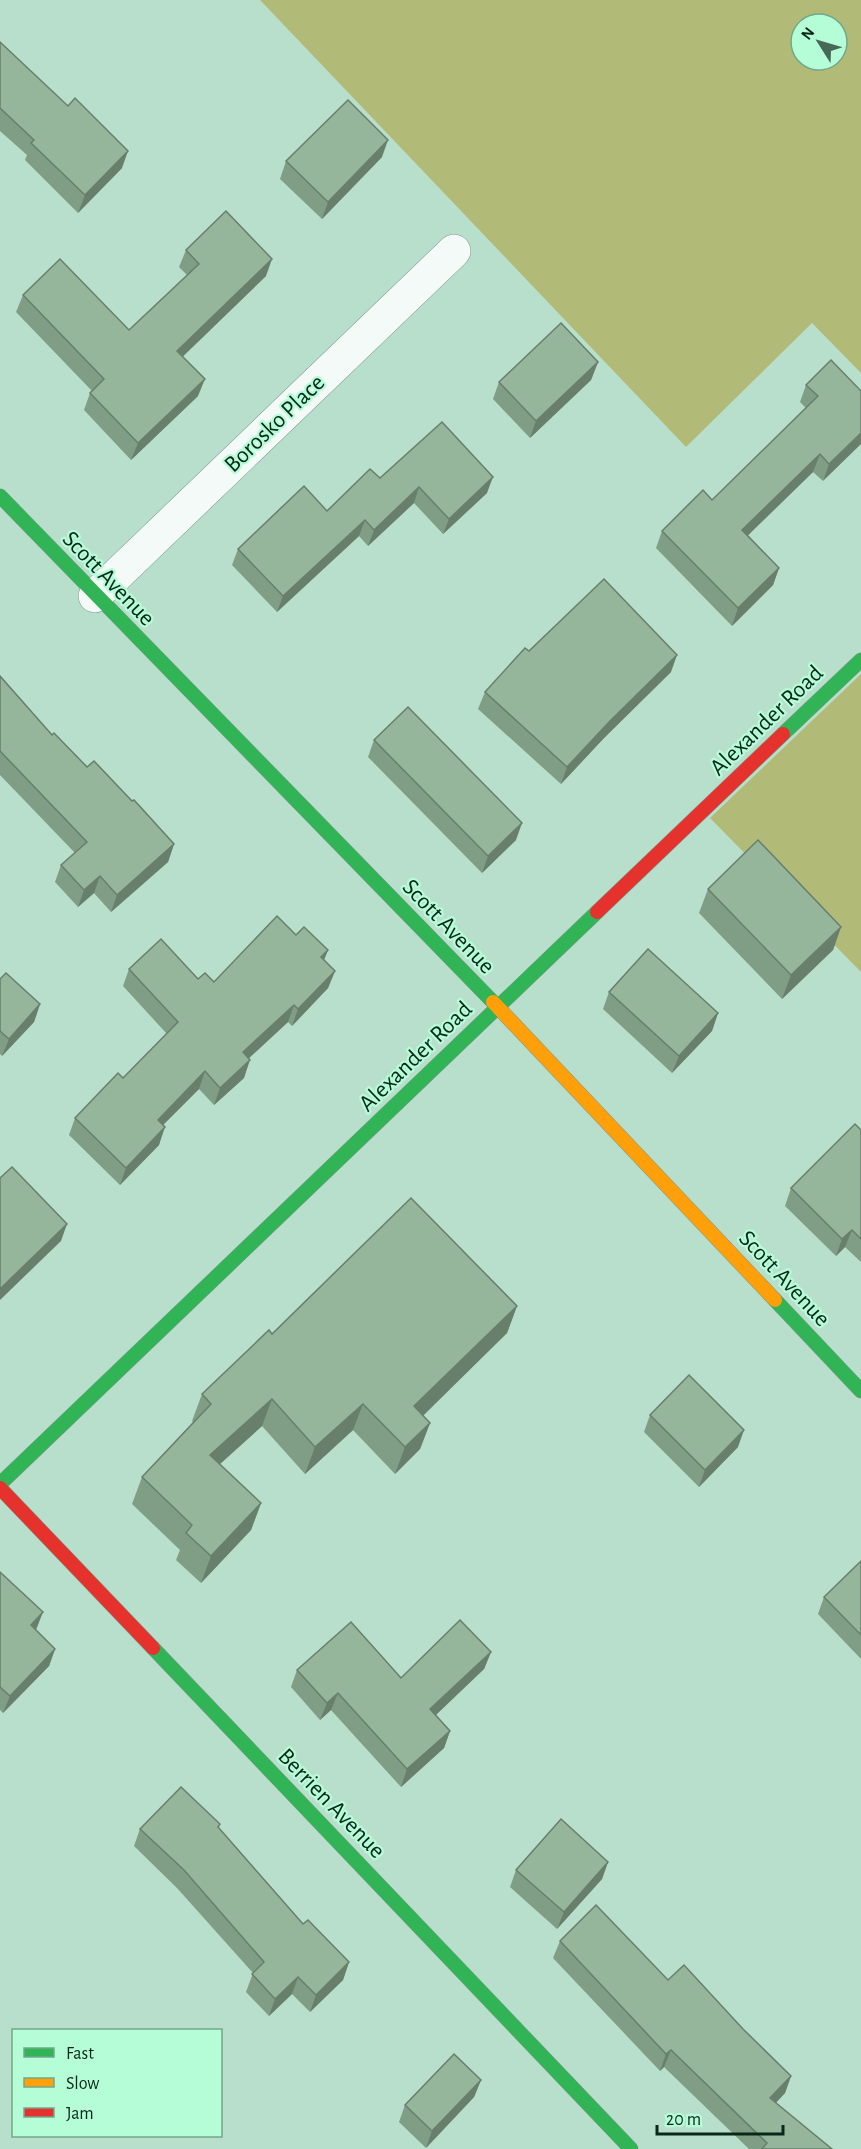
<svg xmlns="http://www.w3.org/2000/svg" width="861" height="2149" viewBox="0 0 861 2149" font-family="'Alegreya Sans',sans-serif">
<style>
.forest{fill:#b1bb77;fill-rule:evenodd}
.lines{fill:none;stroke-linecap:round;stroke-linejoin:round}
.street-casing{stroke:#7a9a8b;stroke-width:34}
.fast-casing{stroke:#7a9a8b;stroke-width:15}
.slow-casing{stroke:#7a9a8b;stroke-width:15}
.jam-casing{stroke:#7a9a8b;stroke-width:15}
.street{stroke:#f4faf7;stroke-width:33}
.fast{stroke:#30b455;stroke-width:14}
.slow{stroke:#ff9f0a;stroke-width:14}
.jam{stroke:#e5322d;stroke-width:14}
.wall{fill:#809d85}
.shaded-wall{fill:#687f6c}
.building{fill:#95b69b;stroke:#687f6c;stroke-width:1.5}
.labels{text-anchor:middle;stroke-width:4.5;stroke-linejoin:round;paint-order:stroke}
.street-label{font-size:24px;fill:#0a281a;stroke:#b5fdd7}
</style>
<rect width="100%" height="100%" fill="#b8dfcb"/>
<g class="forest">
<path d="M260,0H861V373L812,323L686,447ZM801,24H837V60H801Z"/>
<polygon points="861,674 861,972 710,818"/>
</g>
<g class="lines">
<g class="street-casing">
<polyline id="street" points="95,596 454,251"/>
</g>
<g class="fast-casing">
<g id="fast">
<polyline points="0,496 493,1002"/>
<polyline points="783,734 861,660"/>
<polyline points="775,1300 861,1391"/>
<polyline points="0,1484 597,912"/>
<polyline points="153,1648 631,2149"/>
</g>
</g>
<g class="slow-casing">
<polyline id="slow" points="493,1002 775,1300"/>
</g>
<g class="jam-casing">
<g id="jam">
<polyline points="597,912 783,734"/>
<polyline points="0,1488 153,1648"/>
</g>
</g>
<use href="#street" class="street"/>
<use href="#fast" class="fast"/>
<use href="#slow" class="slow"/>
<use href="#jam" class="jam"/>
</g>
<g class="wall">
<polygon points="0,42 122,168 78,213 25,160 27,155 0,131"/>
<polygon points="382,157 322,219 280,179 286,161"/>
<polygon points="186,250 266,276 183,356 198,396 131,460 84,410 90,393 92,391 16,312 23,295 129,330 187,275 179,267"/>
<polygon points="598,362 591,380 530,438 493,399 499,382"/>
<polygon points="806,385 861,391 823,481 813,472 748,535 779,568 773,585 732,626 656,548 662,531 712,500 806,408 800,402"/>
<polygon points="380,478 487,493 443,534 414,503 368,546 359,536 277,612 232,565 238,549 327,511"/>
<polygon points="529,651 671,672 604,738 561,784 478,709 485,692"/>
<polygon points="0,676 52,735 174,844 168,862 111,912 94,893 78,907 55,882 61,865 75,853 0,775"/>
<polygon points="374,740 516,840 482,873 368,757"/>
<polygon points="708,889 841,927 833,950 782,999 699,913"/>
<polygon points="296,935 328,950 324,960 335,971 328,988 292,1026 288,1022 248,1059 244,1078 214,1105 199,1089 163,1125 159,1145 120,1185 69,1135 75,1118 123,1078 167,1034 123,986 129,969 214,982"/>
<polygon points="0,979 40,1004 34,1022 2,1056 0,1054"/>
<polygon points="609,992 718,1013 712,1031 672,1073 603,1009"/>
<polygon points="861,1130 861,1262 845,1247 836,1256 785,1206 791,1188"/>
<polygon points="517,1306 507,1333 423,1416 430,1423 420,1449 395,1474 353,1430 305,1474 262,1426 220,1464 261,1503 251,1530 201,1583 176,1560 180,1550 132,1504 142,1477 193,1422 192,1421 202,1394 272,1334"/>
<polygon points="650,1415 738,1447 699,1487 644,1432"/>
<polygon points="861,1561 861,1659 818,1614 824,1597"/>
<polygon points="0,1572 36,1630 55,1649 49,1666 3,1713 0,1710"/>
<polygon points="491,1652 484,1669 436,1715 450,1731 444,1748 401,1787 331,1710 320,1720 291,1687 297,1670 401,1678"/>
<polygon points="219,1828 303,1924 349,1962 343,1980 310,2012 292,1994 269,2016 246,1992 253,1973 177,1888 134,1846 140,1829"/>
<polygon points="608,1862 602,1879 557,1929 510,1887 516,1870"/>
<polygon points="560,1941 668,1980 743,2029 791,2076 785,2093 776,2103 832,2149 749,2149 664,2067 660,2071 553,1958"/>
<polygon points="481,2080 474,2097 426,2148 399,2122 405,2105"/>
</g>
<g class="shaded-wall">
<polygon points="388,140 382,157 322,219 328,202"/>
<polygon points="128,151 122,168 78,213 85,195"/>
<polygon points="272,259 266,276 171,368 177,351"/>
<polygon points="598,362 591,380 530,438 536,421"/>
<polygon points="205,379 198,396 131,460 138,443"/>
<polygon points="861,433 861,444 823,481 829,464"/>
<polygon points="820,454 813,472 736,547 742,530"/>
<polygon points="493,477 487,493 443,534 449,519"/>
<polygon points="419,487 414,503 368,546 374,530"/>
<polygon points="365,520 359,536 277,612 283,596"/>
<polygon points="779,568 773,585 732,626 738,608"/>
<polygon points="677,655 671,672 604,738 561,784 567,767 610,721"/>
<polygon points="522,823 516,840 482,873 488,856"/>
<polygon points="174,844 168,862 111,912 117,895"/>
<polygon points="100,876 94,893 78,907 84,890"/>
<polygon points="841,927 833,950 782,999 791,975"/>
<polygon points="328,950 321,967 321,957"/>
<polygon points="335,971 328,988 292,1026 298,1009"/>
<polygon points="40,1004 34,1022 2,1056 9,1039"/>
<polygon points="294,1005 288,1022 236,1070 243,1052"/>
<polygon points="718,1013 712,1031 672,1073 679,1056"/>
<polygon points="250,1060 244,1078 214,1105 220,1088"/>
<polygon points="205,1071 199,1089 151,1137 158,1120"/>
<polygon points="165,1127 159,1145 120,1185 126,1168"/>
<polygon points="67,1224 61,1241 0,1300 0,1289"/>
<polygon points="852,1230 845,1247 836,1256 842,1239"/>
<polygon points="517,1306 507,1333 405,1433 414,1406"/>
<polygon points="272,1399 262,1426 200,1482 210,1455"/>
<polygon points="363,1404 353,1430 305,1474 315,1447"/>
<polygon points="430,1423 420,1449 395,1474 405,1447"/>
<polygon points="744,1430 738,1447 699,1487 705,1470"/>
<polygon points="261,1503 251,1530 201,1583 211,1556"/>
<polygon points="43,1612 36,1630 24,1642 31,1625"/>
<polygon points="55,1649 49,1666 3,1713 10,1696"/>
<polygon points="491,1652 484,1669 424,1726 430,1709"/>
<polygon points="338,1693 331,1710 320,1720 327,1703"/>
<polygon points="450,1731 444,1748 401,1787 407,1769"/>
<polygon points="608,1862 602,1879 557,1929 564,1912"/>
<polygon points="349,1962 343,1980 310,2012 316,1995"/>
<polygon points="298,1977 292,1994 269,2016 275,1999"/>
<polygon points="671,2050 664,2067 660,2071 666,2054"/>
<polygon points="791,2076 785,2093 764,2115 770,2098"/>
<polygon points="481,2080 474,2097 426,2148 432,2131"/>
</g>
<g class="building">
<polygon points="0,42 68,106 75,98 128,151 85,195 31,143 34,140 0,108"/>
<polygon points="348,100 388,140 328,202 286,161"/>
<polygon points="226,211 272,259 177,351 205,379 138,443 90,393 104,379 23,295 60,259 129,330 199,264 186,250"/>
<polygon points="561,323 598,362 536,421 499,382"/>
<polygon points="831,360 861,391 861,433 829,464 820,454 742,530 779,568 738,608 662,531 703,490 712,500 818,396 806,385"/>
<polygon points="442,422 493,477 449,519 419,487 374,530 365,520 283,596 238,549 304,486 327,511 370,469 380,478"/>
<polygon points="604,579 677,655 610,721 567,767 485,692 525,648 529,651"/>
<polygon points="0,676 52,735 54,733 87,767 94,761 132,801 134,800 174,844 117,895 100,876 84,890 61,865 87,842 0,751"/>
<polygon points="408,707 522,823 488,856 374,740"/>
<polygon points="758,840 841,927 791,975 708,889"/>
<polygon points="277,916 296,935 304,927 328,950 321,957 335,971 298,1009 294,1005 243,1052 250,1060 220,1088 205,1071 158,1120 165,1127 126,1168 75,1118 118,1073 123,1078 178,1022 129,969 161,939 198,979 205,973 214,982"/>
<polygon points="648,949 718,1013 679,1056 609,992"/>
<polygon points="6,973 40,1004 9,1039 0,1031 0,979"/>
<polygon points="855,1124 861,1130 861,1239 852,1230 842,1239 791,1188"/>
<polygon points="12,1167 67,1224 0,1289 0,1178"/>
<polygon points="411,1198 517,1306 414,1406 430,1423 405,1447 363,1404 315,1447 272,1399 210,1455 261,1503 211,1556 186,1533 192,1525 142,1477 211,1404 202,1394 269,1330 272,1334"/>
<polygon points="689,1375 744,1430 705,1470 650,1415"/>
<polygon points="861,1561 861,1635 824,1597"/>
<polygon points="0,1572 43,1612 31,1625 55,1649 10,1696 0,1687"/>
<polygon points="460,1620 491,1652 430,1709 450,1731 407,1769 338,1693 327,1703 297,1670 351,1622 401,1678"/>
<polygon points="181,1787 220,1824 218,1827 303,1924 308,1920 349,1962 316,1995 298,1977 275,1999 252,1974 264,1962 184,1870 140,1829"/>
<polygon points="561,1819 608,1862 564,1912 516,1870"/>
<polygon points="596,1905 668,1980 684,1965 743,2029 791,2076 770,2098 832,2149 762,2149 767,2143 671,2050 666,2054 560,1941"/>
<polygon points="454,2054 481,2080 432,2131 405,2105"/>
</g>
<g class="labels">
<g class="street-label">
<text transform="translate(274 423) rotate(-44)" y="8">Borosko Place</text>
<text transform="translate(109 578) rotate(46)" y="8">Scott Avenue</text>
<text transform="translate(766 720) rotate(-44)" y="8">Alexander Road</text>
<text transform="translate(449 926) rotate(46)" y="8">Scott Avenue</text>
<text transform="translate(415 1056) rotate(-44)" y="8">Alexander Road</text>
<text transform="translate(785 1278) rotate(47)" y="8">Scott Avenue</text>
<text transform="translate(332 1803) rotate(46)" y="8">Berrien Avenue</text>
</g>
</g>
<rect x="12" y="2029" width="210" height="108" fill="#b5fdd7" stroke="#71a88b" stroke-width="1.5"/>
<rect x="24" y="2048" width="30" height="9" fill="#30b455" stroke="#71a88b" stroke-width="1.5"/>
<text x="66" y="2059" font-size="18" fill="#0a281a">Fast</text>
<rect x="24" y="2078" width="30" height="9" fill="#ff9f0a" stroke="#71a88b" stroke-width="1.5"/>
<text x="66" y="2089" font-size="18" fill="#0a281a">Slow</text>
<rect x="24" y="2108" width="30" height="9" fill="#e5322d" stroke="#71a88b" stroke-width="1.5"/>
<text x="66" y="2119" font-size="18" fill="#0a281a">Jam</text>
<g transform="translate(819 42) rotate(307)"><circle r="28" fill="#b5fdd7" stroke="#71a88b" stroke-width="1.5"/>
<path d="M0-4.5L10 22L0 15L-10 22Z" fill="#476858"/>
<text y="-9" font-size="16" font-weight="bold" text-anchor="middle" fill="#0a281a">N</text>
</g>
<path d="M657 2125v9h126v-9" fill="none" stroke="#0a281a" stroke-width="3"/>
<text x="666" y="2125" font-size="18" fill="#0a281a" stroke="#b5fdd7" stroke-width="4.5" paint-order="stroke">20 m</text>
</svg>
